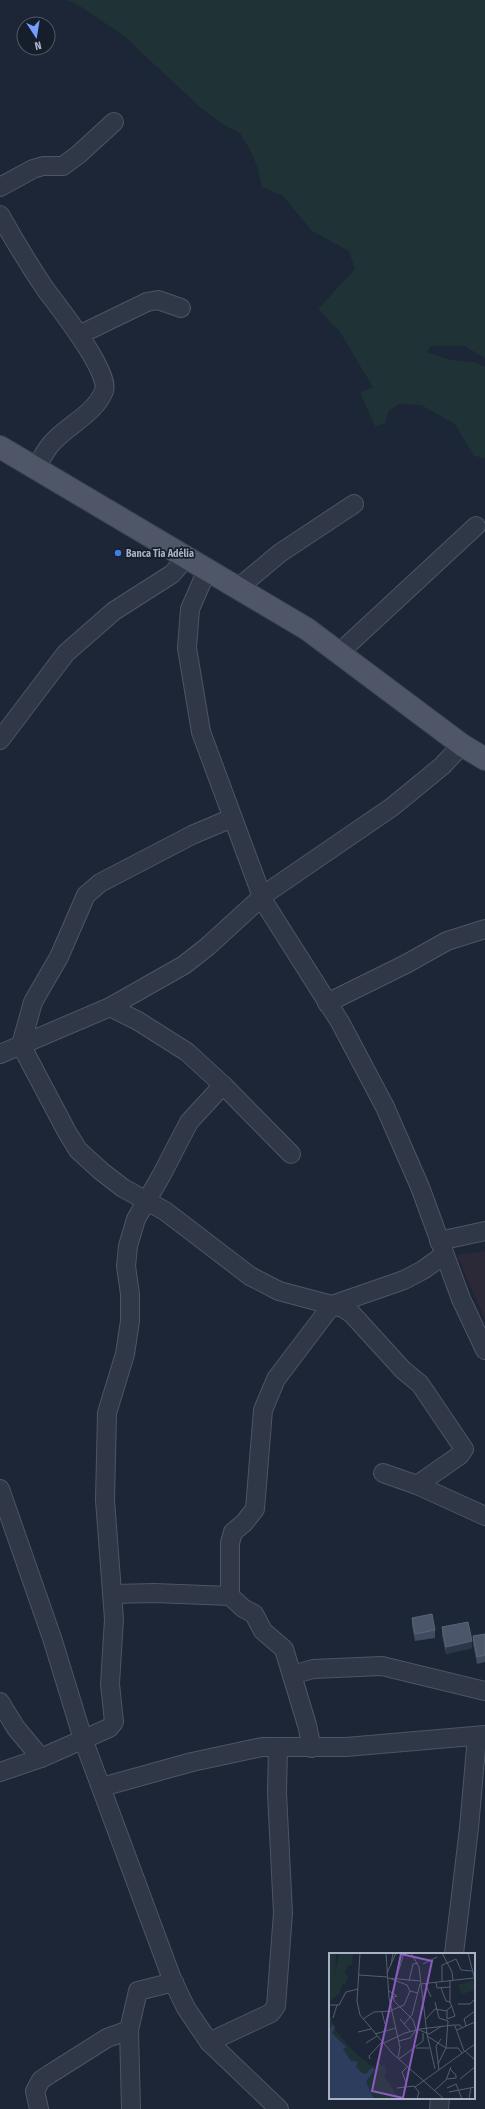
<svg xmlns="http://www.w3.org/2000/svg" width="485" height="2109" viewBox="0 0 485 2109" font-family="'Fira Sans Condensed',sans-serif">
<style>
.medical{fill:#2b2837}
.green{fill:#1f3337}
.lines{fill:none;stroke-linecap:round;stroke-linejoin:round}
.minor-casing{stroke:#4d5565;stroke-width:20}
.major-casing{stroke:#394150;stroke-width:24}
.minor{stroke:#303847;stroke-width:18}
.major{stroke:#4e5667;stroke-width:22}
.wall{fill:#404b5f}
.shaded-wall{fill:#2d374a}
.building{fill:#4b566a;stroke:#5a6478}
.shop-dot{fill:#3f7fe0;stroke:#161d2b;stroke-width:1.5}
.labels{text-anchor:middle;stroke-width:3.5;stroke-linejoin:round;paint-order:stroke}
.poi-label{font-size:10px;font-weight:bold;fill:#a9b2c4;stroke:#161d2b;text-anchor:start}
.inset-road{fill:none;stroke:#555e6f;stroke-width:1}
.view{fill:#8b5bc1;fill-opacity:0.15;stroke:#8b5bc1;stroke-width:2}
.inset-edge{fill:none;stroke:#a9b2c4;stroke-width:2}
</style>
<rect width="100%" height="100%" fill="#1d2636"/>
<polygon class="medical" points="485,1251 485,1320 457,1255"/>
<polygon class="green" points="67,0 485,0 485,358 464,346 430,346 427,352 450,360 473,362 485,367 485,458 474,456 455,424 421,405 399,404 389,410 385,423 375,426 360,393 373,387 340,332 318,309 355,269 349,251 312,231 283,196 262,187 258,168 249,148 240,133 223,124 200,107 124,36 83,8"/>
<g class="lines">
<g class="minor-casing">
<g id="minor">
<polyline points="0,187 33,169 43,166 63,166 79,154 114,122"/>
<path d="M0,215C14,240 29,265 46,290C58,306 111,373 104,391C95,414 66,426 51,444C45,451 41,460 36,467"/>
<polyline points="79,335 147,302 158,300 181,308"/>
<polyline points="207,570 190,609 187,648 201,732 264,902 340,1022 385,1107 420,1187 461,1299 485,1350"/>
<polyline points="238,588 280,553 354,504"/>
<polyline points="339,653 476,526"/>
<polyline points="0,740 66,653 114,611 172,574 187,557"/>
<polyline points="232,818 192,835 100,883 86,895 59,957 33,1002 21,1045 67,1132 78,1150 101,1171 123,1188 165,1211 250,1276 279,1291 343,1308 352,1314 403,1370 420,1384 464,1449 460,1455 417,1485 485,1516"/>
<polyline points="327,1003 406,964 447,941 485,929"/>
<polyline points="110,1007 138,1021 187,1052 223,1085 291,1154"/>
<polyline points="0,1054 110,1007 184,965 207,947 265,894 392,807 442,766 462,745"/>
<polyline points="439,1241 485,1231"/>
<polyline points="383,1473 417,1485"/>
<polyline points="0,1489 52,1638 83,1739 172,1979 186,2008 209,2042 279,2109"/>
<polyline points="112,1594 154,1593 230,1596 243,1608 254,1614 263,1631 284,1649 307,1725 312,1748"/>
<polyline points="230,1596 230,1543 233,1532 244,1523 255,1509 263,1410 276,1379 332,1305 404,1280 423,1270 444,1255"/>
<polyline points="292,1675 313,1669 382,1666 485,1691"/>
<polyline points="0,1702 16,1728 41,1758"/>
<polyline points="0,1772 41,1758 109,1728 114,1722 110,1684 114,1619 105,1500 107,1413 125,1354 130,1321 130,1294 126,1266 128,1246 136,1219 161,1176 189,1122 223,1085"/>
<polyline points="102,1787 192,1762 262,1747 346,1747 485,1735"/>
<polyline points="454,1954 469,1828 477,1736"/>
<polyline points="209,2042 271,2013 276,2006 283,1913 277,1793 278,1747"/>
<polyline points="39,2109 35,2091 41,2080 50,2074 107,2038 129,2030"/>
<polyline points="131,2109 129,2030 138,1991 174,1982"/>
<polyline points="439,2109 440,2098"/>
</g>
</g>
<g class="major-casing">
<polyline id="major" points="0,447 307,629 462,745 485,759"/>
</g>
<use href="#minor" class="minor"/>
<use href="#major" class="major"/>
</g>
<g class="wall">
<polygon points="412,1618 435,1630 435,1638 415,1641 412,1625"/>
<polygon points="442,1627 472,1648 446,1654 442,1635"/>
<polygon points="485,1634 485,1662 477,1664 473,1643 473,1636"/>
</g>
<polygon class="shaded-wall" points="472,1641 472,1648 446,1654 446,1647"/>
<g class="building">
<polygon points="432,1614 435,1630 415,1634 412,1618"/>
<polygon points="468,1622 472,1641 446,1647 442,1627"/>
<polygon points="485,1634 485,1655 477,1657 473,1636"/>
</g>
<circle class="shop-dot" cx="118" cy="553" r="4"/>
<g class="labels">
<g class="poi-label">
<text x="126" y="557">Banca Tia Adélia</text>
</g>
</g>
<g transform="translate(329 1953)">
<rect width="146" height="146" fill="#1d2636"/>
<path d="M0,0H7L6,23L10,0H24L23,12H19L16,20L19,23L16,32L14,30L10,41L0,49ZM144,27L146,37L133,41L129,32ZM0,60L7,78L25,99L41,112L47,114V109L49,108L53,113L56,112L58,120L55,123L71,146H0Z" fill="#1f3337"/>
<path d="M3,72L6,74L3,80L17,94L14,96L22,108L29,109L27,114L33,120L37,121L42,115L46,116L37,129L45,146H0V73L2,75Z" fill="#2c3d5d"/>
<path class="inset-road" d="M31,0L28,48L31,62L63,100L115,146M57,0L60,45L71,94L69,105M82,0L90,14L98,81L106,116M113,0L123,19L124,27M139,0L146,27M118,10L127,6L132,17L143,18M94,11L108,4M62,12L64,0M58,20L67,0M30,22L58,24M58,25L92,28M62,26L78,32M67,26L75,0M80,28L84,11L89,10M113,28V12L118,10M121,28V49L123,54L126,63L118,66V57L123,53M107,29L108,35L121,34M96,30L102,44M78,32L81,38L89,40M112,35L117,48L121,49M60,38L68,43L64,44L66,49L84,67L87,77L81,85L70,88M106,49L110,65L119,68M129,51H141L146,46M0,52H10L17,39L29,36M63,57L75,52L81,38M53,59L56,71M4,65L8,52M34,66L45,59L63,58M71,66L81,78M97,66L106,56L118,58M75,71L83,62L91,31L145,25M126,73L135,98M137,73L135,66L146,58M88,76L100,81L113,73M128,77L146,69M29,79L42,76M46,81L67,75M98,83L117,95M37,90L48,83M55,90L76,80L91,76L125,72H131L133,75M87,95H100M117,95H129L133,100M136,98L146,107M41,106L40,103L53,89M70,106L94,88V80M109,111L117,95L119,68M110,117L107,93L112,86M118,126L127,125V122L121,116M131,126L146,114M78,132L73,119L78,114M86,134L146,91M68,135L85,133L90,139L88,146M118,135L127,131L133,146M106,137L117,127L122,114M120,139L146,134M140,146L142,134"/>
<path class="view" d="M72,1L103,8L74,145L43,138Z"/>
<rect width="146" height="146" class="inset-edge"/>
</g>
<g transform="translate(36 36) rotate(168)"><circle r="19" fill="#161d2b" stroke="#515968"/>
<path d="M0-3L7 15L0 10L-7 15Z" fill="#749fff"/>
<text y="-6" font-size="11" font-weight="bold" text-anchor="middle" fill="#a9b2c4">N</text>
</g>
</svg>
